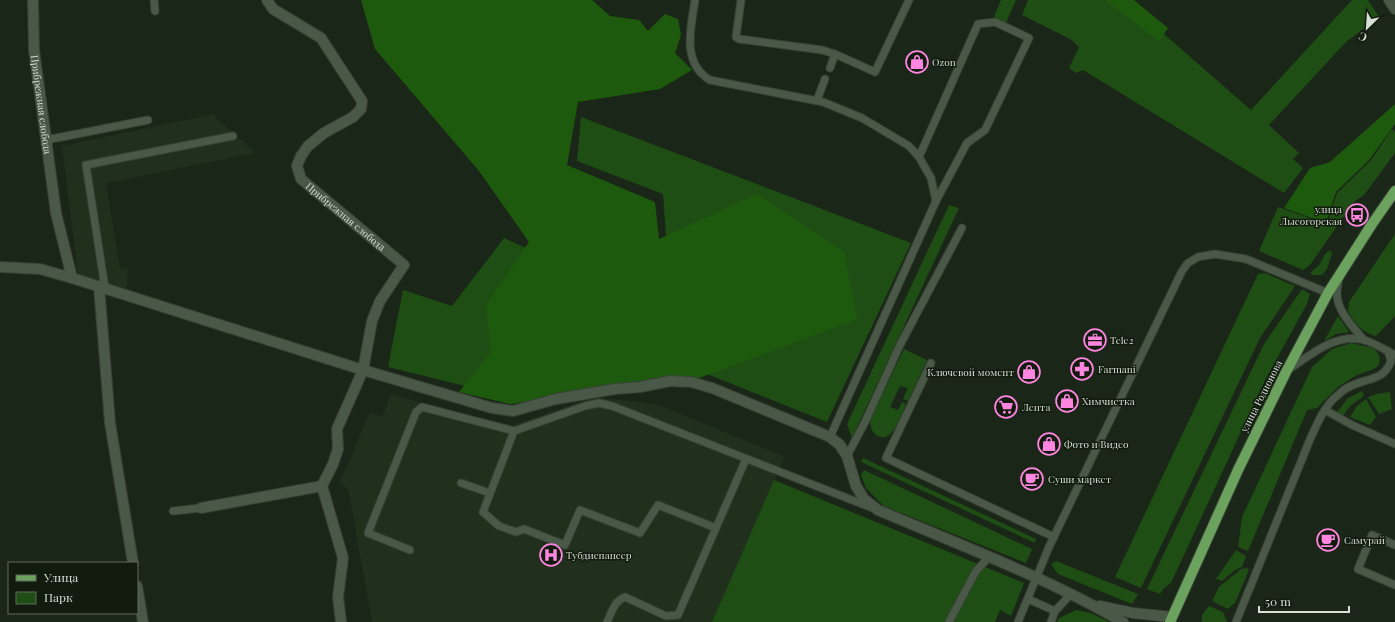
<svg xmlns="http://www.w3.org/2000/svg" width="1395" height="622" viewBox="0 0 1395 622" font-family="'Playfair Display',serif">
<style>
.built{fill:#20301c}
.green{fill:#1f4e14}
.forest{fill:#1e5a0e}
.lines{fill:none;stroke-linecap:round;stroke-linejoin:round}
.service-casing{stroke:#374135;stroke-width:9}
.minor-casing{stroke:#374135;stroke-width:12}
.tertiary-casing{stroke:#374135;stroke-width:12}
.primary-casing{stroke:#374135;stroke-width:12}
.service{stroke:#4a5847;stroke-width:7}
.minor{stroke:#4a5847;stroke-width:10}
.tertiary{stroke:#4a5847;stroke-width:10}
.primary{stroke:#6aa25e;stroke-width:10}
.labels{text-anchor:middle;stroke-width:3;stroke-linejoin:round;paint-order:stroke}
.poi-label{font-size:10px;fill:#d6dfd5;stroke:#111c0e;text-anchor:start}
.street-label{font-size:10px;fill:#d6dfd5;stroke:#111c0e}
</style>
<rect width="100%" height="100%" fill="#1a2617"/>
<g class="built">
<polygon points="214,114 217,119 244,142 255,153 106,183 120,269 128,268 127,287 128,290 78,274 62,146"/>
<polygon points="391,394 502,425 513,425 586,400 602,398 653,404 662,406 785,457 712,622 372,622 348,488 339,484 370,412 382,417"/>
</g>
<g class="green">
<polygon points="1001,0 1016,0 1006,23 994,17"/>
<polygon points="1028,0 1125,0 1251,110 1352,0 1368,0 1379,17 1346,42 1269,125 1299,153 1293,159 1303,168 1284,193 1083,70 1076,73 1069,68 1079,47 1070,39 1022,15"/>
<polygon points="581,117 911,243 827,422 702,372 513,398 388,367 403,290 452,306 504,238 545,257 667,249 663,194 577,161"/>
<polygon points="1392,129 1395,132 1395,153 1364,195 1354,202 1310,265 1303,270 1259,251 1278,207 1327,224 1337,193 1371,160"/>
<polygon points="949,205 959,208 852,438 847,424"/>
<path d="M1395,234V316L1376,336C1362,333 1355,323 1348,312L1349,302Z"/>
<polygon points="1330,250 1332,253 1327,269 1322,275 1313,275 1310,273 1320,264 1325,254"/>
<polygon points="1265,273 1295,286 1260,338 1141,588 1115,577 1258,274"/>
<polygon points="1302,289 1310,294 1307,304 1264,382 1171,583 1164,588 1160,594 1147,589 1264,344"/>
<polygon points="1338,316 1349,332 1336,334 1324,341"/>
<polygon points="1351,343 1374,348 1379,355 1380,362 1376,368 1355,376 1338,387 1317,408 1307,410 1248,551 1238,547 1242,517 1312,367 1332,349"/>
<path d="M904,349L927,360L908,401L903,399L908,388L900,386L890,407L898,410L902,402L906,404C901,415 893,444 878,436C872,433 870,426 870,420Z"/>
<polygon points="1362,391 1364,396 1350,406 1343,416 1337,412 1348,398"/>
<polygon points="1390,392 1392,409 1379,414 1368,397 1377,394"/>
<polygon points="1366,399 1376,417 1370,425 1350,417 1357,406"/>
<polygon points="863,458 1036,539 1035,543 861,462"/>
<polygon points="864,470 1032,549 1026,563 884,506 866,488 861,475"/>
<polygon points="774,480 1024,583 1011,616 1000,610 995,622 712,622"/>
<polygon points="1236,550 1246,556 1242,567 1235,570 1222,581 1216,579"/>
<polygon points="1056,561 1138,594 1132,604 1058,574 1051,564"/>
<polygon points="1247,568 1249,570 1235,603 1232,605 1228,609 1212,601 1219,587 1241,569"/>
<polygon points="1209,606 1223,612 1227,622 1202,622 1202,615"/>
<polygon points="1076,610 1091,613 1109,622 1057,622 1059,618"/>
</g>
<g class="forest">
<polygon points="361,0 592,0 610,16 639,20 648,31 665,14 678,19 681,35 675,53 692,70 660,89 578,102 567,165 655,202 659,239 757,194 844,252 857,319 699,378 510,404 459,392 491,352 486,306 529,242 479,171 375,49"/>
<polygon points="1105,0 1134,0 1168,28 1159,41"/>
<polygon points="1395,104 1395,124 1369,160 1336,192 1326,223 1284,208 1310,168 1330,162"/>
</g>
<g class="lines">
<g class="service-casing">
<g id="service">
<polyline points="154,0 155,11"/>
<path d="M695,0C691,27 681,63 710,80L823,102L862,118L909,146L919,157L931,178L936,201"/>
<polyline points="741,0 736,37 739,39 822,50 835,54 875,72 909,0"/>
<polyline points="830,68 835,54"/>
<polyline points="817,100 825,79"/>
<polyline points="46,140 148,120"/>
<path d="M1339,278C1338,283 1337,289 1337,294C1337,311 1353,327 1364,340"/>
<polyline points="105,288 86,165 233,136"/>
<polyline points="931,363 886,458 1054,537"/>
<path d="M1288,370C1309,356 1336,332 1364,340C1375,343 1385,350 1395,355"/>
<polyline points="1325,410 1352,425 1395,444"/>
<polyline points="830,437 936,201 967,143 985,130 1029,38 995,22 978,24 919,157"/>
<polyline points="847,456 865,422 900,345 962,228"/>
<polyline points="461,483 490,493"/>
<polyline points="173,511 201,508"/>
<polyline points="716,528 658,505 640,533 580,510 565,545 524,529 516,532 499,526 483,512 514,431 585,406 599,403 612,406 870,507"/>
<polyline points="1395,545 1372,535 1358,569 1395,585"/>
<polyline points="410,550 368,533 416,412 422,407 514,431"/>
<polyline points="1028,599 1055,611"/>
<path d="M607,622C612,612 614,601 625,597L666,616L678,615L746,459"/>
<polyline points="949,622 976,571 989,557"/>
<polyline points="1018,622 1049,547 1182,271 1188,263 1198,257 1215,254 1246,259 1328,293"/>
<polyline points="1051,622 1055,611 1071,594"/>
<path d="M1236,622L1311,437C1318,422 1325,405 1338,395C1342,391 1348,387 1353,385C1369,378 1384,380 1391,361L1388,351"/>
</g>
</g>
<g class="minor-casing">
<g id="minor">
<path id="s1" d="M33,0L34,50L56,213L72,278"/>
<path id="s2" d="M267,0L273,9L321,38L362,101L361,109L353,117L324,133L308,146L301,156L297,166L301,179L404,265L380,301L372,321L363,370L337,429L338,449L333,464L322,486L343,558L338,597L341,622"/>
<path d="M0,267L40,269L72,278L363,370L492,408L513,411L556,399L615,389L640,387L670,381L691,382L712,388L830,437L840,445L847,456L856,486L864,499L878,510C960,545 1045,577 1123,622"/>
<polyline points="99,286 110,423 133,563"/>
<polyline points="201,508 322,486"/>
<polyline points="137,586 143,622"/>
<polyline points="1100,606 1133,613 1172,617"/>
</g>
</g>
<g class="tertiary-casing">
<polyline id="tertiary" points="1389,0 1395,9"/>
</g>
<g class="primary-casing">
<polyline id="primary" points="1170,622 1238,470 1286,372 1328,293 1372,224 1395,191"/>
</g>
<use href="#service" class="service"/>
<use href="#minor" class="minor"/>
<use href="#tertiary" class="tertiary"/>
<use href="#primary" class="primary"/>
</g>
<defs>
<g id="shop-ring" transform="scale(1.15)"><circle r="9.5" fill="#111c0e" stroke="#fe86e0" stroke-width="1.5"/><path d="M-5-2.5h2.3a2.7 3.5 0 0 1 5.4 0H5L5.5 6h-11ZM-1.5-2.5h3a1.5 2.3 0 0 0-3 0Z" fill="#fe86e0"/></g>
<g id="bus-ring" transform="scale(1.15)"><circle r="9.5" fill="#111c0e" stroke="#fe86e0" stroke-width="1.5"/><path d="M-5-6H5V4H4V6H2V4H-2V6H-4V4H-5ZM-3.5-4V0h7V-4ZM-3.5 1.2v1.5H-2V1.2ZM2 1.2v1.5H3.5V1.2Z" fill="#fe86e0"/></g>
<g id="office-ring" transform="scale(1.15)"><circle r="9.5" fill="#111c0e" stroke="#fe86e0" stroke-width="1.5"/><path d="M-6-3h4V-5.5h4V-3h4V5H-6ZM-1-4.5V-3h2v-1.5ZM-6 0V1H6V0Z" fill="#fe86e0"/></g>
<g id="pharmacy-ring" transform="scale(1.15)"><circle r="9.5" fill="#111c0e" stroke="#fe86e0" stroke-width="1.5"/><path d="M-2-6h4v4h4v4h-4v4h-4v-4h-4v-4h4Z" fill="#fe86e0"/></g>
<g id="supermarket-ring" transform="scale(1.15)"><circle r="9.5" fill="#111c0e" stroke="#fe86e0" stroke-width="1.5"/><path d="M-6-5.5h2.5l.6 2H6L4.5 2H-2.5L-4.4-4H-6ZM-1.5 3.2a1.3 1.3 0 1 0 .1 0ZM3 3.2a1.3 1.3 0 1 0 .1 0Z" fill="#fe86e0"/></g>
<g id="cafe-ring" transform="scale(1.15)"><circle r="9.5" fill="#111c0e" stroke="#fe86e0" stroke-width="1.5"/><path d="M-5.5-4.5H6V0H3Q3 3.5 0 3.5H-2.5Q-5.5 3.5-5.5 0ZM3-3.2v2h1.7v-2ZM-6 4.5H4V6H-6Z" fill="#fe86e0"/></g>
<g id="hospital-ring" transform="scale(1.15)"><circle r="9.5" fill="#111c0e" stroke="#fe86e0" stroke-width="1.5"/><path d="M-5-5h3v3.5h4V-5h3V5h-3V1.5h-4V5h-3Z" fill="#fe86e0"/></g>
</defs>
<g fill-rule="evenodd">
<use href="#shop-ring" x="917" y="62"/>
<use href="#bus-ring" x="1357" y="215"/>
<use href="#office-ring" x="1095" y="340"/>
<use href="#pharmacy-ring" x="1082" y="369"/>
<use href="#shop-ring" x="1029" y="372"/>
<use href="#shop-ring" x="1067" y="401"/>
<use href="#supermarket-ring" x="1006" y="407"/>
<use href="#shop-ring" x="1049" y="444"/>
<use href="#cafe-ring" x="1032" y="479"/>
<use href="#cafe-ring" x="1328" y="540"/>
<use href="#hospital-ring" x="551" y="555"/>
</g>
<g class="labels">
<g class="poi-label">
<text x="932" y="66">Ozon</text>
<text x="1342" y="213" text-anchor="end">улица<tspan x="1342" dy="12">Лысогорская</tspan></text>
<text x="1110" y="344">Tele2</text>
<text x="1098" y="373">Farmani</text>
<text x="1014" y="376" text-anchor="end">Ключевой момент</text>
<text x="1082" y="405">Химчистка</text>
<text x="1022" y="411">Лента</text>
<text x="1064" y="448">Фото и Видео</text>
<text x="1048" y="483">Суши маркет</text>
<text x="1344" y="544">Самурай</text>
<text x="566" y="559">Тубдиспансер</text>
</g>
<g class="street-label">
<text dy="4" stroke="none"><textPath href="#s1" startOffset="105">Прибрежная слобода</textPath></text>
<text dy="4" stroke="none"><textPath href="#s2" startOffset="310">Прибрежная слобода</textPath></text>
<text transform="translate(1261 396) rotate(-63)" y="4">улица Родионова</text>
</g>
</g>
<rect x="8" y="562" width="130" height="52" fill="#111c0e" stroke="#606a5e"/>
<rect x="16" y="575" width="20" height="6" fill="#6aa25e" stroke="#606a5e"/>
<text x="44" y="582" font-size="12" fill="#d6dfd5">Улица</text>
<rect x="16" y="592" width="20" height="12" fill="#1f4e14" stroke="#606a5e"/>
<text x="44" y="602" font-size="12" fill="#d6dfd5">Парк</text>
<g transform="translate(1367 28) rotate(205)" stroke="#111c0e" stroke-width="3" paint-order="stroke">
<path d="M0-3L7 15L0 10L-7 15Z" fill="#d6dfd5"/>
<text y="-6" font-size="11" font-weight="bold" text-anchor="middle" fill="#d6dfd5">С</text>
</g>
<path d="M1259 606v6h90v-6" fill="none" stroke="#d6dfd5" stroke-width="2"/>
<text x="1265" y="606" font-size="12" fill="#d6dfd5" stroke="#111c0e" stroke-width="3" paint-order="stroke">50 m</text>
</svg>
